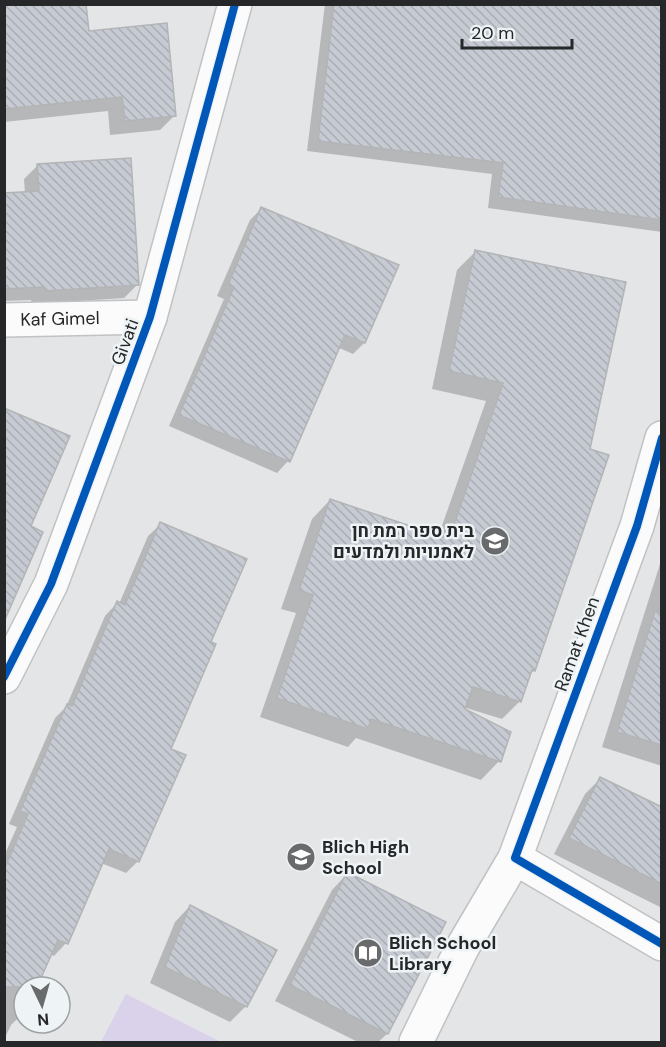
<svg xmlns="http://www.w3.org/2000/svg" width="666" height="1047" viewBox="0 0 666 1047" font-family="'DM Sans',Heebo,sans-serif">
<style>
.green{fill:#d9d2ea}
.shadow{fill:#0003}
.building{fill:url(#building-back-hatch);stroke:#b3b4b6;stroke-width:1.5}
.lines{fill:none;stroke-linecap:round;stroke-linejoin:round}
.minor-casing{stroke:#c0c2c4;stroke-width:36}
.minor{stroke:#fbfbfb;stroke-width:33}
.cycleway-casing{stroke:#eef3f6;stroke-width:11}
.cycleway{stroke:#0057b8;stroke-width:8}
.labels{text-anchor:middle;stroke-width:5;stroke-linejoin:round;paint-order:stroke}
.street-label{font-size:18px;fill:#252728;stroke:#eef3f6}
.poi-label{font-size:18px;font-weight:bold;fill:#252728;stroke:#eef3f6;text-anchor:start}
</style>
<defs>
<pattern id="building-back-hatch" width="6" height="6" patternUnits="userSpaceOnUse" patternTransform="scale(1.5)"><rect width="6" height="6" fill="#c6cad2"/><path d="M-1 5l2 2M0 0l6 6M5-1l2 2" fill="none" stroke="#aaaeb4"/></pattern>
</defs>
<rect width="100%" height="100%" fill="#e3e5e7"/>
<polygon class="green" points="126,994 221,1042 101,1042"/>
<g class="shadow">
<polygon points="325,4 662,4 662,232 488,208 492,174 307,151"/>
<polygon points="4,7 175,115 160,130 110,135 108,111 4,122"/>
<polygon points="38,165 137,285 124,298 32,304 31,300 4,301 4,194 25,193 24,179"/>
<polygon points="261,209 364,343 353,354 337,347 288,461 277,473 169,426 224,299 217,296 250,220"/>
<polygon points="476,251 624,283 534,670 529,676 520,701 502,719 463,707 462,709 509,733 499,761 481,780 356,738 348,747 260,717 296,613 281,609 312,519 330,500 438,537 486,401 432,389 457,270"/>
<polygon points="161,524 209,643 169,749 138,861 126,873 101,863 66,943 54,956 50,954 35,987 24,987 24,1012 11,1025 4,1040 4,856 17,827 9,824 55,718 66,707 105,616 117,603 119,604 148,536"/>
<polygon points="662,562 662,766 602,747 660,564"/>
<polygon points="601,778 662,809 662,908 554,854 585,794"/>
<polygon points="347,874 444,922 387,1034 378,1042 358,1042 275,1001 332,890"/>
<polygon points="190,906 275,950 245,1007 230,1022 150,983 175,922"/>
</g>
<g class="building">
<polygon points="4,4 86,4 89,31 167,23 176,116 125,121 122,97 4,109"/>
<polygon points="334,4 662,4 662,220 498,197 503,163 318,141"/>
<polygon points="131,158 139,285 45,291 44,287 4,289 4,193 39,191 37,164"/>
<polygon points="261,207 399,265 365,343 345,335 290,462 179,415 234,287 228,285"/>
<polygon points="475,250 626,282 590,449 609,455 535,671 532,670 521,702 473,687 465,709 511,732 501,762 371,719 368,729 277,698 313,595 299,590 330,499 449,539 503,383 449,371"/>
<polygon points="4,408 70,436 31,526 43,532 4,622"/>
<polygon points="160,522 247,559 211,642 216,644 171,749 186,755 139,862 109,849 68,944 58,940 37,987 4,987 4,870 28,814 20,811 67,704 72,706 117,601 125,605"/>
<polygon points="655,611 662,612 662,745 617,732"/>
<polygon points="600,777 662,807 662,884 569,838"/>
<polygon points="347,872 446,922 388,1034 290,985"/>
<polygon points="190,905 277,950 247,1007 165,967"/>
</g>
<g class="lines">
<g class="minor-casing">
<g id="minor">
<path id="s1" d="M4,320L150,317"/>
<polyline points="4,677 51,584 150,317 235,4"/>
<polyline points="515,858 662,944"/>
<polyline points="416,1042 462,948 515,858 637,526 662,438"/>
</g>
</g>
<use href="#minor" class="minor"/>
<g class="cycleway-casing">
<g id="cycleway">
<polyline points="662,438 637,526 515,858 662,944"/>
<polyline points="4,677 51,584 150,317 235,4"/>
</g>
</g>
<use href="#cycleway" class="cycleway"/>
</g>
<defs>
<g id="school-disc" transform="scale(1.5)"><circle r="9.5" fill="#686a6b" stroke="#eef3f6"/><path d="M0-5L7-2L0 1L-7-2ZM-4 1L0 2.5L4 1V4Q0 6-4 4Z" fill="#fff"/></g>
<g id="library-disc" transform="scale(1.5)"><circle r="9.5" fill="#686a6b" stroke="#eef3f6"/><path d="M-6-4Q-3-5.5-.7-3.5V5Q-3 3-6 4ZM6-4Q3-5.5 .7-3.5V5Q3 3 6 4Z" fill="#fff"/></g>
</defs>
<g fill-rule="evenodd">
<use href="#school-disc" x="495" y="541"/>
<use href="#school-disc" x="301" y="857"/>
<use href="#library-disc" x="368" y="953"/>
</g>
<g class="labels">
<g class="street-label">
<text dy="6" stroke="none"><textPath href="#s1" startOffset="56">Kaf Gimel</textPath></text>
<text transform="translate(125 342) rotate(-70)" y="6">Givati</text>
<text transform="translate(577 644) rotate(-70)" y="6">Ramat Khen</text>
</g>
<g class="poi-label">
<text x="474" y="537" text-anchor="end">בית ספר רמת חן<tspan x="474" dy="21">לאמנויות ולמדעים</tspan></text>
<text x="322" y="853">Blich High<tspan x="322" dy="21">School</tspan></text>
<text x="389" y="949">Blich School<tspan x="389" dy="21">Library</tspan></text>
</g>
</g>
<rect width="666" height="1047" fill="none" stroke="#252728" stroke-width="12"/>
<g transform="translate(42 1005) rotate(175)"><circle r="28" fill="#eef3f6" stroke="#9ea1a4" stroke-width="1.5"/>
<path d="M0-4.5L10 22L0 15L-10 22Z" fill="#686a6b"/>
<text y="-9" font-size="16" font-weight="bold" text-anchor="middle" fill="#252728">N</text>
</g>
<path d="M462 39v9h110v-9" fill="none" stroke="#252728" stroke-width="3"/>
<text x="471" y="39" font-size="18" fill="#252728" stroke="#eef3f6" stroke-width="4.5" paint-order="stroke">20 m</text>
</svg>
